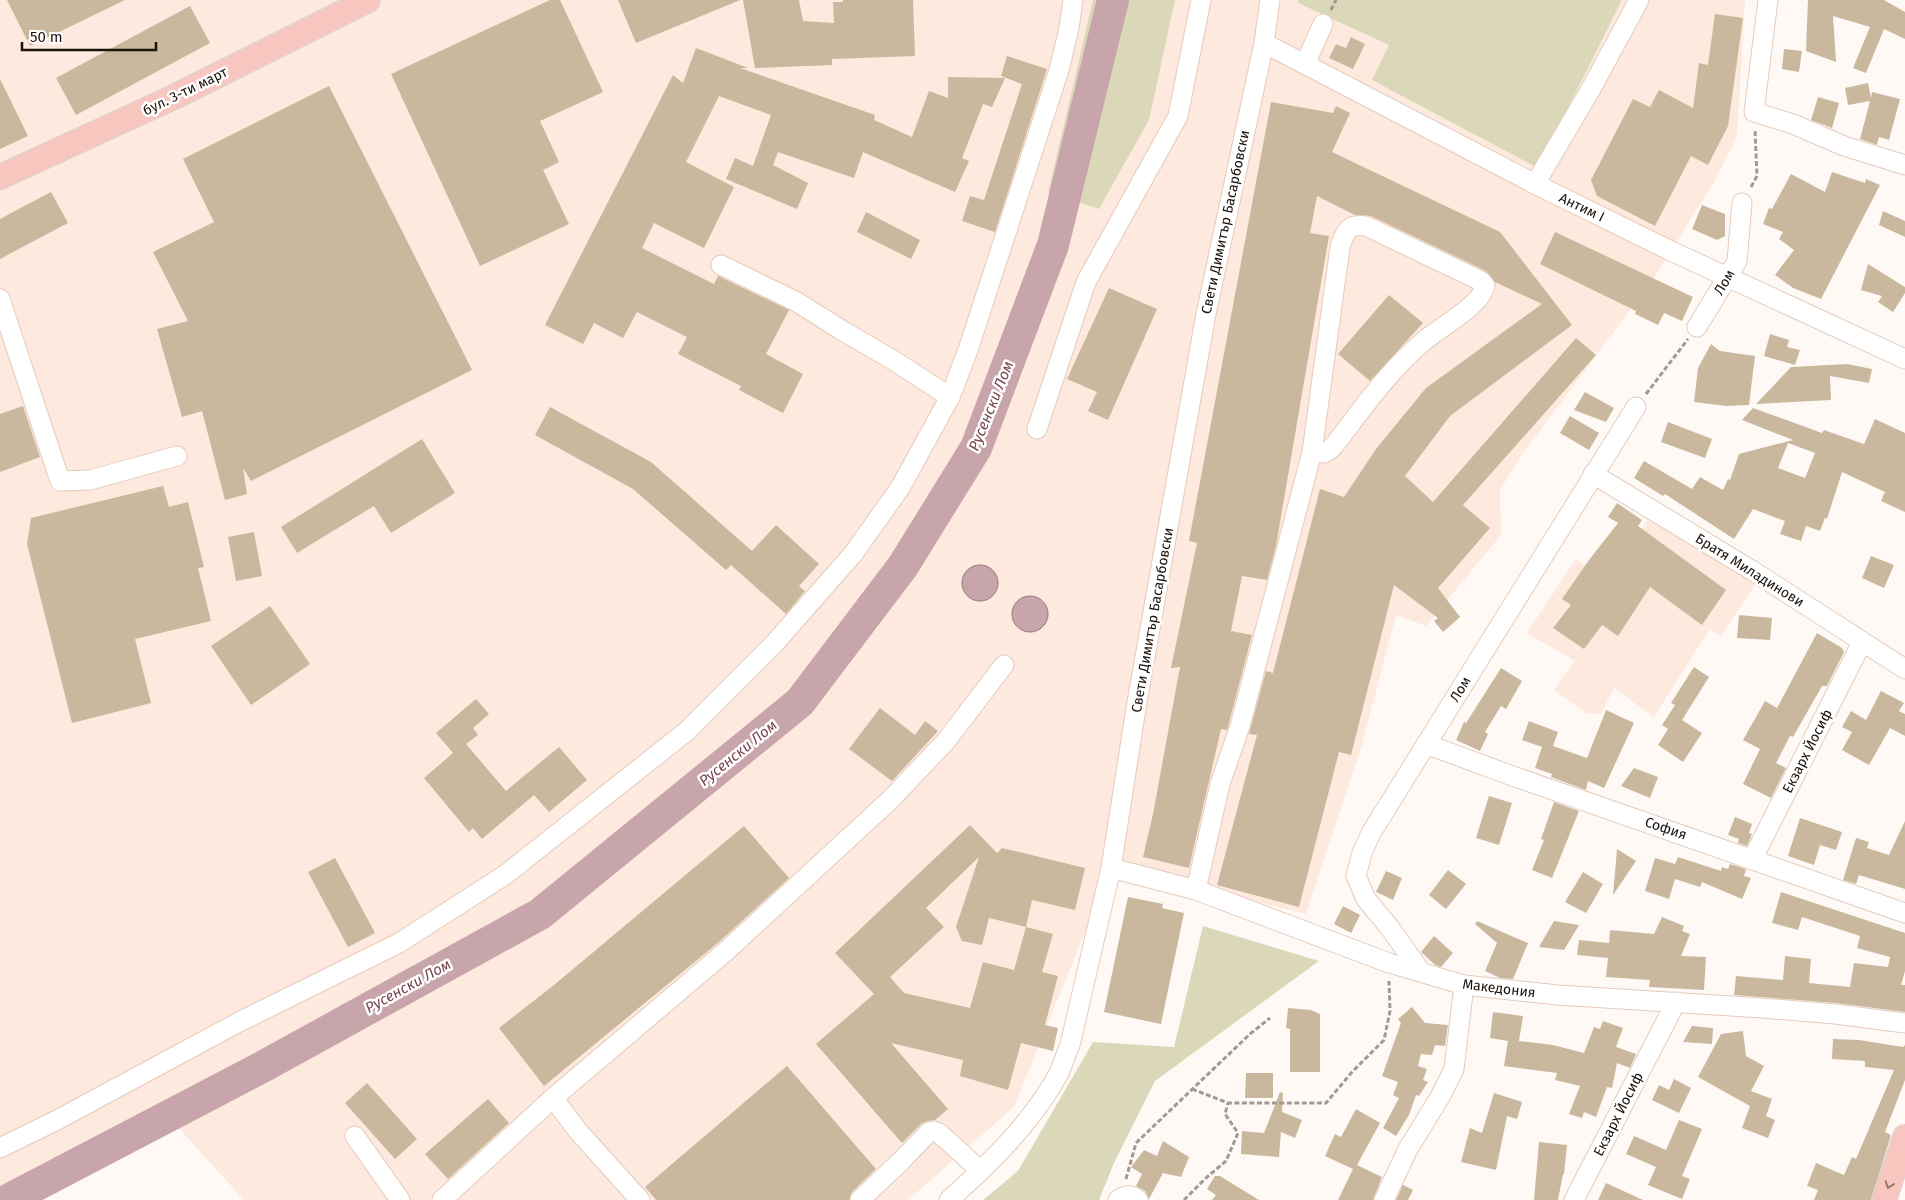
<svg xmlns="http://www.w3.org/2000/svg" width="1905" height="1200" viewBox="0 0 1905 1200" font-family="'Fira Sans',sans-serif">
<style>
.built{fill:#fde9dd}
.green{fill:#dbd8ba}
.water{fill:#c7a5ab;stroke:#93797b}
.lines{fill:none;stroke-linecap:round;stroke-linejoin:round}
.river{stroke:#c7a5ab;stroke-width:32}
.building{fill:#c9b89d;fill-rule:evenodd}
.minor-casing{stroke:#e4cbbb;stroke-width:21}
.major-casing{stroke:#d6d4d3;stroke-width:26}
.path{stroke:#a09994;stroke-width:3;stroke-dasharray:5 2.5;stroke-linecap:butt}
.minor{stroke:#fff;stroke-width:19}
.major{stroke:#f7c7bf;stroke-width:24}
.oneway{stroke:#94766e}
.labels{text-anchor:middle;stroke-width:5;stroke-linejoin:round;paint-order:stroke}
.street-label{font-size:14px;fill:#1b120c;stroke:#fff}
.water-label{font-size:15px;font-style:italic;fill:#794652;stroke:#fff}
</style>
<rect width="100%" height="100%" fill="#fff9f6"/>
<g class="built">
<polygon points="0,0 1745,0 1737,137 1714,182 1654,278 1523,453 1500,490 1501,535 1426,626 1396,615 1361,748 1306,914 1111,868 1014,1107 908,1200 244,1200 175,1124 6,1200 0,1200"/>
<polygon points="1650,517 1756,583 1721,636 1710,629 1654,717 1614,688 1601,714 1586,713 1554,690 1575,661 1527,633 1576,559 1605,579"/>
</g>
<g class="green">
<polygon points="1093,0 1175,0 1149,120 1099,209 1048,193"/>
<polygon points="1298,0 1622,0 1538,168 1372,80 1389,45 1298,3"/>
<polygon points="1203,926 1319,961 1155,1081 1114,1163 1099,1200 983,1200 1018,1171 1093,1042 1174,1047"/>
</g>
<g class="water">
<circle cx="980" cy="583" r="18"/>
<circle cx="1030" cy="614" r="18"/>
</g>
<g class="lines">
<polyline class="river" points="8,1200 264,1066 540,914 800,702 903,566 976,448 1053,245 1113,0"/>
</g>
<g class="building">
<polygon points="7,0 125,0 30,46"/>
<polygon points="550,0 560,0 603,92 540,121 559,162 543,170 569,224 480,266 391,74"/>
<polygon points="618,0 740,0 636,43"/>
<polygon points="743,0 799,0 803,21 834,23 833,2 843,2 843,0 913,0 915,56 832,59 832,65 755,68"/>
<polygon points="1808,0 1884,0 1905,12 1905,39 1884,29 1866,73 1853,68 1870,27 1833,16 1836,62 1806,51"/>
<polygon points="190,6 210,43 76,115 56,78"/>
<polygon points="1715,14 1743,18 1728,126 1708,165 1691,156 1655,226 1597,196 1591,180 1633,99 1650,107 1659,90 1693,108 1699,63 1708,65"/>
<polygon points="1351,37 1365,44 1353,69 1329,58 1336,44 1346,48"/>
<polygon points="696,48 748,68 740,68 875,115 874,120 912,137 929,91 948,98 948,77 1005,78 992,107 983,104 962,158 969,161 955,192 863,152 854,178 778,152 773,165 808,183 797,209 726,179 735,158 753,166 771,115 719,96 686,162 734,187 704,248 654,223 642,248 714,284 718,276 789,310 766,354 803,374 783,413 739,390 741,386 678,354 687,337 637,312 623,338 594,323 583,344 545,325 673,75 683,83"/>
<polygon points="1784,49 1802,51 1799,72 1782,69"/>
<polygon points="1007,56 1047,69 995,232 962,221 970,196 984,200 1022,84 1001,76"/>
<polygon points="0,79 28,136 0,149"/>
<polygon points="1868,83 1871,98 1872,92 1900,99 1889,140 1879,137 1877,145 1860,139 1870,101 1848,105 1845,88"/>
<polygon points="329,86 472,370 251,481 243,468 247,494 225,500 202,411 182,417 157,329 188,321 153,252 214,222 183,159"/>
<polygon points="1818,97 1839,103 1832,128 1811,120"/>
<polygon points="1271,102 1333,113 1336,106 1350,113 1332,152 1500,232 1572,325 1450,416 1405,476 1433,502 1576,338 1596,355 1463,505 1490,528 1438,588 1460,617 1443,632 1434,621 1438,618 1394,585 1351,755 1339,752 1299,907 1217,885 1257,735 1249,734 1266,671 1273,673 1320,489 1344,497 1376,449 1426,388 1542,304 1495,282 1486,271 1371,216 1355,215 1317,196 1310,233 1329,236 1276,546 1267,580 1242,576 1231,631 1252,635 1229,723 1227,730 1221,729 1189,868 1143,857 1153,814 1180,667 1171,668 1197,543 1189,541"/>
<polygon points="1832,172 1865,183 1866,179 1880,185 1821,299 1793,288 1775,275 1794,250 1779,239 1783,232 1763,224 1769,208 1772,209 1791,174 1825,192"/>
<polygon points="51,192 68,223 0,259 0,219"/>
<polygon points="1702,205 1725,214 1725,236 1717,240 1692,229"/>
<polygon points="1883,211 1905,221 1905,237 1879,225"/>
<polygon points="866,212 920,240 911,259 857,232"/>
<polygon points="1555,232 1693,297 1682,321 1664,313 1658,325 1635,314 1636,311 1540,264"/>
<polygon points="1868,264 1905,287 1905,293 1893,312 1878,302 1882,296 1861,290"/>
<polygon points="1109,288 1157,309 1108,420 1088,411 1097,392 1067,379"/>
<polygon points="1389,295 1423,323 1370,381 1338,354"/>
<polygon points="1770,334 1789,340 1787,347 1800,350 1795,365 1764,356"/>
<polygon points="1711,344 1720,351 1755,356 1749,405 1726,406 1694,402 1698,368"/>
<polygon points="1847,364 1872,369 1869,383 1830,376 1831,400 1756,404 1791,367"/>
<polygon points="1585,392 1614,408 1606,422 1574,410"/>
<polygon points="23,406 40,457 0,472 0,414"/>
<polygon points="550,407 651,462 752,551 776,525 819,564 799,586 805,591 786,614 731,565 726,570 633,489 535,435"/>
<path d="M1753,408L1822,433L1824,430L1864,444L1875,419L1905,433V512L1881,501L1885,492L1842,472L1827,519L1825,518L1820,531L1806,526L1801,541L1780,534L1785,521L1753,509L1734,539L1665,494L1663,496L1634,478L1644,461L1692,489L1700,477L1723,490L1728,479L1730,480L1739,454L1793,440L1742,420ZM1788,443L1815,453L1805,478L1778,468Z"/>
<polygon points="1570,416 1599,433 1589,450 1560,433"/>
<polygon points="1668,422 1712,439 1705,458 1661,442"/>
<polygon points="422,439 455,493 391,533 374,506 297,553 281,527"/>
<polygon points="163,486 169,507 188,502 204,567 198,568 211,621 135,639 151,703 72,723 27,544 31,518"/>
<polygon points="1617,503 1642,520 1638,526 1726,590 1702,625 1650,587 1618,636 1602,625 1584,649 1553,628 1571,605 1562,599 1589,560 1618,523 1608,517"/>
<polygon points="254,532 262,576 236,581 228,537"/>
<polygon points="1871,556 1894,565 1884,588 1862,578"/>
<polygon points="270,606 310,664 251,705 211,646"/>
<polygon points="1739,615 1772,618 1770,640 1737,638"/>
<polygon points="1817,633 1842,648 1844,652 1827,686 1822,686 1793,737 1790,736 1776,763 1786,768 1771,798 1743,784 1760,749 1743,740 1765,701 1777,708"/>
<polygon points="1694,667 1709,677 1682,720 1702,733 1683,762 1658,745 1668,729 1662,725 1675,705 1671,703"/>
<polygon points="1501,668 1522,681 1506,709 1501,706 1485,732 1488,734 1480,751 1456,740 1464,722 1466,723"/>
<polygon points="1881,691 1904,703 1899,711 1905,714 1905,736 1890,728 1869,765 1842,750 1852,732 1842,727 1851,711 1866,720"/>
<polygon points="476,699 489,714 473,728 478,735 466,744 506,791 559,747 587,780 549,812 534,795 482,839 473,828 469,832 424,778 453,753 436,733"/>
<polygon points="880,708 915,735 925,721 938,731 892,781 849,749"/>
<polygon points="1606,710 1634,723 1604,788 1588,781 1586,790 1551,777 1552,774 1535,768 1542,747 1522,740 1529,721 1558,732 1553,746 1587,758"/>
<polygon points="1634,768 1658,777 1650,798 1621,786"/>
<polygon points="1489,796 1512,803 1499,845 1476,838"/>
<polygon points="1554,802 1579,811 1552,878 1532,870 1544,840 1541,839"/>
<polygon points="1735,817 1752,824 1749,833 1752,834 1747,846 1738,843 1739,839 1728,835"/>
<polygon points="1800,818 1842,832 1836,850 1820,845 1814,865 1788,856"/>
<polygon points="1905,821 1905,889 1859,875 1856,884 1843,880 1856,838 1869,842 1867,848 1889,855"/>
<path d="M970,825L997,853L1002,848L1085,868L1075,910L1032,900L1026,927L1053,934L1042,972L1058,976L1045,1025L1058,1028L1053,1051L1021,1043L1008,1090L960,1076L963,1060L891,1043L948,1109L935,1120L927,1121L921,1124L902,1143L816,1044L874,994L835,953ZM979,857L956,927L962,941L982,945L989,918L1026,927L1014,970L983,962L970,1008L904,993L890,977L944,927L926,908Z"/>
<polygon points="744,826 789,878 719,942 544,1086 499,1028 554,985"/>
<polygon points="1617,849 1636,861 1613,895"/>
<polygon points="1678,857 1721,871 1722,867 1728,869 1730,864 1746,869 1744,876 1751,878 1742,899 1702,882 1700,887 1675,879 1669,899 1645,891 1655,858 1675,864"/>
<polygon points="335,858 375,933 348,947 308,872"/>
<polygon points="1448,870 1466,884 1446,909 1429,895"/>
<polygon points="1386,871 1402,878 1393,900 1376,892"/>
<polygon points="1583,872 1603,884 1586,913 1565,902"/>
<polygon points="1781,892 1905,933 1905,971 1901,985 1905,985 1905,1012 1836,1003 1734,995 1736,976 1783,980 1785,956 1811,959 1809,983 1850,987 1854,963 1888,967 1890,957 1857,948 1860,936 1802,917 1798,930 1772,923"/>
<polygon points="1128,897 1163,904 1162,908 1184,913 1161,1024 1104,1012"/>
<polygon points="1343,906 1360,915 1351,933 1334,924"/>
<polygon points="1662,917 1684,926 1682,931 1690,934 1681,956 1706,957 1704,990 1649,987 1650,980 1606,977 1608,958 1577,955 1579,940 1609,943 1610,930 1654,934"/>
<polygon points="1477,921 1528,943 1513,979 1500,978 1485,971 1497,943 1475,924"/>
<polygon points="1554,921 1579,925 1564,950 1539,947"/>
<polygon points="1434,936 1453,953 1441,967 1435,965 1421,952"/>
<polygon points="1412,1007 1425,1023 1448,1025 1445,1046 1435,1045 1432,1055 1421,1054 1418,1066 1427,1069 1423,1080 1428,1082 1419,1096 1416,1095 1409,1115 1396,1136 1383,1128 1399,1098 1393,1095 1398,1082 1382,1076 1401,1023 1398,1019"/>
<polygon points="1288,1008 1311,1010 1320,1014 1320,1072 1290,1072 1290,1029 1286,1028"/>
<polygon points="1493,1012 1523,1016 1519,1041 1553,1045 1584,1053 1594,1027 1600,1029 1603,1021 1623,1028 1616,1047 1636,1054 1630,1068 1617,1063 1612,1088 1607,1087 1596,1117 1584,1112 1582,1118 1569,1114 1580,1086 1555,1080 1557,1073 1504,1066 1508,1041 1490,1038"/>
<polygon points="1692,1026 1713,1028 1712,1044 1683,1042"/>
<polygon points="1743,1031 1746,1056 1764,1066 1751,1091 1772,1099 1766,1116 1775,1120 1768,1138 1742,1128 1750,1106 1698,1077 1721,1034"/>
<polygon points="1833,1039 1859,1040 1903,1047 1905,1045 1905,1080 1885,1132 1891,1135 1871,1200 1814,1200 1818,1190 1807,1186 1816,1163 1844,1175 1852,1157 1856,1159 1894,1070 1865,1067 1865,1061 1832,1059"/>
<polygon points="787,1066 876,1169 852,1192 849,1200 656,1200 645,1187"/>
<polygon points="1246,1073 1273,1073 1273,1098 1245,1098"/>
<polygon points="1674,1079 1691,1088 1679,1113 1652,1100 1659,1085 1669,1090"/>
<polygon points="367,1083 417,1139 395,1159 345,1103"/>
<polygon points="1280,1092 1283,1093 1282,1112 1302,1120 1295,1138 1281,1132 1279,1157 1241,1154 1242,1131 1264,1133"/>
<polygon points="1494,1093 1522,1102 1517,1119 1507,1116 1496,1170 1461,1162 1470,1128 1482,1133"/>
<polygon points="488,1099 509,1123 448,1179 425,1154"/>
<polygon points="1356,1109 1380,1123 1357,1165 1382,1177 1373,1200 1338,1200 1353,1169 1325,1156 1335,1134 1341,1137"/>
<polygon points="1679,1120 1702,1129 1682,1176 1690,1179 1682,1199 1648,1185 1656,1167 1626,1154 1634,1136 1666,1150"/>
<polygon points="1163,1141 1189,1157 1181,1177 1163,1173 1149,1199 1145,1191 1136,1186 1142,1174 1131,1167 1144,1150 1157,1156"/>
<polygon points="1539,1142 1567,1145 1564,1174 1563,1174 1558,1200 1534,1200"/>
<polygon points="1215,1176 1220,1176 1259,1200 1212,1200 1216,1195 1207,1189"/>
<polygon points="1606,1183 1643,1200 1598,1200"/>
<polygon points="1403,1185 1413,1190 1408,1200 1396,1200"/>
</g>
<g class="lines">
<g class="minor-casing">
<g id="minor">
<polyline points="1768,0 1754,112 1793,124 1844,146 1905,165"/>
<polyline points="1264,43 1535,184 1671,251 1905,359"/>
<polyline points="1305,64 1323,24"/>
<polyline points="1535,184 1591,89 1639,0"/>
<polyline points="721,265 797,302 843,331 893,360 950,397"/>
<polyline points="0,299 60,481 90,480 177,456"/>
<polyline points="1697,327 1737,261 1742,203"/>
<polyline points="1037,429 1086,282 1178,116 1201,0"/>
<polyline points="1593,474 1753,571 1905,669"/>
<polyline points="1426,744 1507,774 1905,913"/>
<polyline points="1752,860 1862,642"/>
<polyline points="1111,868 1196,890 1389,963 1464,985 1558,995 1762,1008 1835,1014 1905,1023"/>
<path d="M1196,890L1220,784L1240,726L1312,452L1340,247C1345,232 1348,223 1366,226L1481,281L1485,286C1481,306 1440,327 1424,341C1388,371 1361,411 1332,448L1324,453L1312,452"/>
<polyline points="1421,972 1390,928 1366,899 1356,876 1362,853 1371,833 1636,407"/>
<polyline points="553,1098 578,1131 640,1200"/>
<polyline points="355,1136 400,1200"/>
<polyline points="0,1148 57,1120 241,1021 399,943 505,875 687,731 773,645 853,554 900,488 950,397 968,350 1059,70 1069,28 1073,0"/>
<polyline points="442,1200 553,1098 724,953 891,799 946,741 1004,665"/>
<polyline points="860,1200 901,1161 929,1132 934,1131 939,1133 981,1171"/>
<path d="M949,1200C990,1163 1032,1123 1059,1073C1063,1064 1066,1054 1070,1045L1111,868L1137,702L1206,314L1264,43L1270,0"/>
<path d="M1118,1200C1125,1195 1131,1194 1138,1200"/>
<polyline points="1384,1200 1408,1149 1440,1097 1454,1069 1464,985"/>
<polyline points="1574,1200 1676,1002"/>
</g>
</g>
<g class="major-casing">
<g id="major">
<polyline points="0,177 174,97 368,0"/>
<polyline points="1884,1200 1905,1137"/>
</g>
</g>
<g class="path">
<polyline points="1331,10 1336,0"/>
<polyline points="1751,187 1757,176 1755,130"/>
<polyline points="1646,394 1688,339"/>
<polyline points="1192,1089 1228,1103 1326,1103 1352,1072 1384,1040 1390,1011 1389,981"/>
<polyline points="1126,1179 1136,1143 1250,1034 1270,1018"/>
<polyline points="1184,1200 1207,1177 1226,1161 1238,1133 1225,1114 1228,1103"/>
</g>
<use href="#minor" class="minor"/>
<use href="#major" class="major"/>
</g>
<defs><path id="oneway-chevron" d="M-2-3.5L2.5 0L-2 3.5" fill="none" stroke-width="1.6" stroke-linecap="round" stroke-linejoin="round" transform="scale(1.25)"/></defs>
<use class="oneway" href="#oneway-chevron" transform="translate(1889 1185) rotate(109)"/>
<g class="labels">
<g class="street-label">
<text transform="translate(185 91) rotate(-26)" y="5">бул. 3-ти март</text>
<text transform="translate(1582 207) rotate(26)" y="5">Антим I</text>
<text transform="translate(1225 222) rotate(-78)" y="5">Свети Димитър Басарбовски</text>
<text transform="translate(1724 282) rotate(-59)" y="5">Лом</text>
<text transform="translate(1750 570) rotate(32)" y="5">Братя Миладинови</text>
<text transform="translate(1152 620) rotate(-80)" y="5">Свети Димитър Басарбовски</text>
<text transform="translate(1460 689) rotate(-58)" y="5">Лом</text>
<text transform="translate(1807 751) rotate(-63)" y="5">Екзарх Йосиф</text>
<text transform="translate(1666 828) rotate(19)" y="5">София</text>
<text transform="translate(1499 988) rotate(7)" y="5">Македония</text>
<text transform="translate(1618 1114) rotate(-63)" y="5">Екзарх Йосиф</text>
</g>
<g class="water-label">
<text transform="translate(991 406) rotate(-68)" y="5">Русенски Лом</text>
<text transform="translate(738 753) rotate(-39)" y="5">Русенски Лом</text>
<text transform="translate(408 986) rotate(-29)" y="5">Русенски Лом</text>
</g>
</g>
<path d="M22 42v8h134v-8" fill="none" stroke="#1b120c" stroke-width="2.5"/>
<text x="30" y="42" font-size="15" fill="#1b120c" stroke="#ffffff" stroke-width="4" paint-order="stroke">50 m</text>
</svg>
